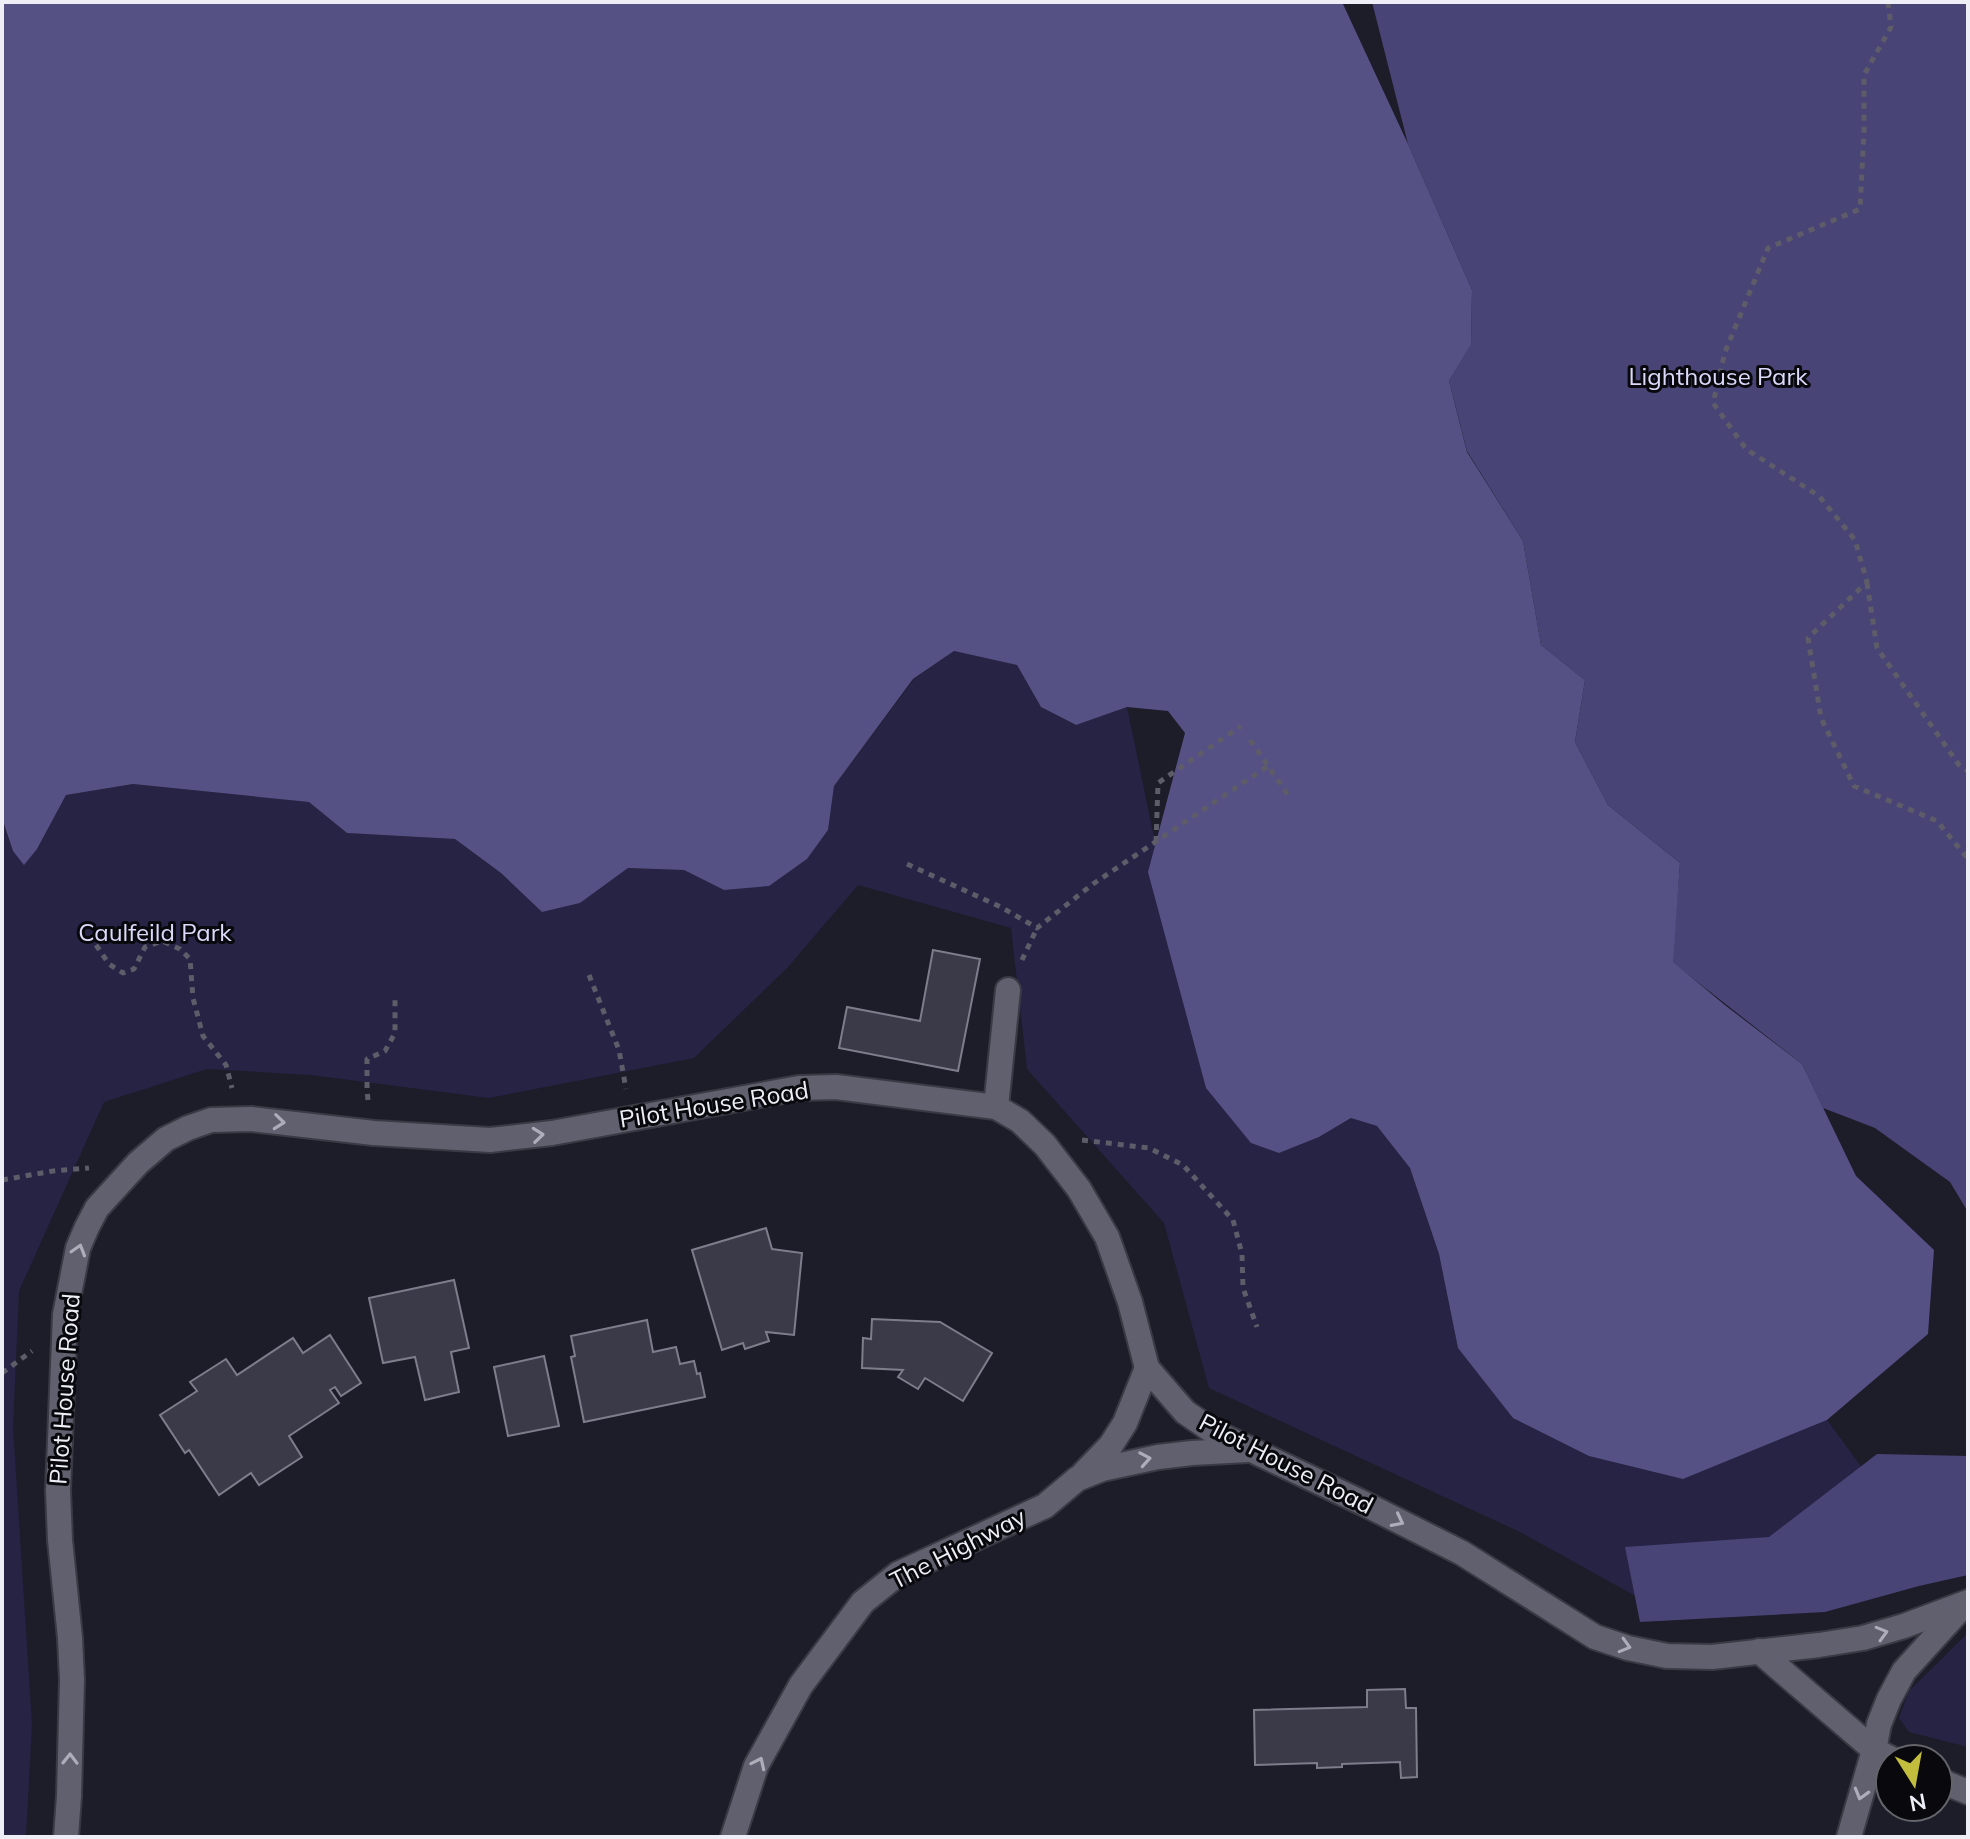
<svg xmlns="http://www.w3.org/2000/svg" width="1970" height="1839" viewBox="0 0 1970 1839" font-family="Mulish,sans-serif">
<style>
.green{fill:#262345}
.forest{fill:#484476}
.water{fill:#555185}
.building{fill:#3b3a48;stroke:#7d7d8c;stroke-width:2}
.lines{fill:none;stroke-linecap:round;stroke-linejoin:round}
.minor-casing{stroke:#3a3a44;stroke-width:28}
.path{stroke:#5d5c68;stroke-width:5;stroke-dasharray:6 6;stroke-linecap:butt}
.minor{stroke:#60606f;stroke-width:24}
.oneway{stroke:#aeaeba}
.labels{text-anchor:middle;stroke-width:6;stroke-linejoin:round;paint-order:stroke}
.park-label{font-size:24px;fill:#dbdafb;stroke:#08080d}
.street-label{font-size:24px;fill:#eeeef7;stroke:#08080d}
</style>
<rect width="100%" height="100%" fill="#1d1c29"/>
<g class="green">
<polygon points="954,651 1017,665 1041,707 1075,725 1127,707 1206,1088 1279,1153 1319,1137 1352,1118 1377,1126 1410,1168 1439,1254 1458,1348 1683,1479 1827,1420 1931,1562 1657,1608 1520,1532 1209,1388 1164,1223 1027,1069 1011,928 858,885 788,967 694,1058 489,1098 311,1075 207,1069 104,1102 19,1291 13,1427 32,1725 26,1837 2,1837 2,818 13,851 37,849 66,795 133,784 310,802 347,833 455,839 501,873 542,912 580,903 628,868 684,870 724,890 769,885 807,859 828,830 834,786 914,679"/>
<polygon points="1968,1633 1968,1747 1909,1732 1899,1718 1909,1691"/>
</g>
<g class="forest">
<polygon points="1372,2 1968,2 1968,1212 1950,1182 1875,1128 1823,1108 1802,1064 1672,962 1680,863 1608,805 1575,742 1585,680 1541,645 1523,541 1467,451 1449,381 1471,343 1472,290 1408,144"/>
<polygon points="1877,1454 1968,1456 1968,1575 1919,1586 1825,1612 1640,1622 1625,1547 1769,1537"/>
</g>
<polygon class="water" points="2,2 1342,2 1408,144 1472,290 1471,344 1449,381 1467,452 1523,541 1541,645 1585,680 1575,742 1608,805 1680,863 1673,962 1726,1006 1802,1064 1856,1176 1934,1250 1928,1334 1827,1420 1683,1479 1589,1456 1513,1418 1458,1348 1439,1254 1410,1168 1377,1126 1351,1118 1319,1137 1279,1153 1251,1143 1206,1088 1148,872 1185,733 1168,711 1127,707 1076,725 1041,707 1017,665 954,651 913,679 834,786 828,830 807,859 769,886 724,890 684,870 628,868 580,903 542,912 501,873 455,839 347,833 309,802 133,784 66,795 37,849 24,865 13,851 2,818"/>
<g class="building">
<polygon points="933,950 980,959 958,1071 839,1048 847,1007 920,1021"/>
<polygon points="766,1228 772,1249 802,1253 794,1335 766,1332 769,1341 745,1349 743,1343 722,1350 692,1250"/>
<polygon points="454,1280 469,1348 451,1352 459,1392 425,1400 415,1357 383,1363 369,1298"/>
<polygon points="872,1319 940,1322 992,1353 963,1401 925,1378 918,1389 898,1377 903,1370 862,1368 863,1338 871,1339"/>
<polygon points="647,1320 653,1352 676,1347 680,1364 694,1361 697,1374 700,1373 705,1397 584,1422 571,1357 575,1356 571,1336"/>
<polygon points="330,1335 361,1383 341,1396 335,1387 330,1390 339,1403 289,1436 302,1457 259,1485 251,1473 219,1495 189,1450 185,1453 160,1415 197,1391 190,1382 226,1359 237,1375 293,1338 303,1353"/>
<polygon points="544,1356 559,1426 508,1436 494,1367"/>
<polygon points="1405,1689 1406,1708 1416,1708 1417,1777 1401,1778 1400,1762 1342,1764 1342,1767 1317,1768 1317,1763 1255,1765 1254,1710 1367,1707 1367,1690"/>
</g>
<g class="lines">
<g class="minor-casing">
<g id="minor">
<polyline points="996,1107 1008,990"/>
<polyline points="1083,1474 1111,1445 1125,1423 1147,1368"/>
<polyline points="1759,1651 1874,1750 1892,1759"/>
<polyline points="1938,1780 1968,1792"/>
<polyline points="66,1837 69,1796 72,1680 70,1638 60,1540 58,1490 65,1315 78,1248 87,1227 97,1208 138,1163 166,1139 188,1128 211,1120 251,1119 374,1133 490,1140 552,1133 799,1088 836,1087 996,1107 1020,1121 1045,1145 1079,1189 1107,1237 1130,1302 1147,1368 1185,1412 1214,1432 1365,1504 1462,1553 1595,1637 1628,1648 1667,1656 1712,1657 1819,1645 1863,1638 1904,1626 1968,1602"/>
<polyline points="733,1837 756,1766 801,1685 863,1602 898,1574 1045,1506 1077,1479 1102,1469 1158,1457 1192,1453 1248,1450"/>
<polyline points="1849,1837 1874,1750 1879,1724 1889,1699 1904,1671 1962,1607"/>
</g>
</g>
<g class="path">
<polyline points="1888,2 1891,27 1864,75 1864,132 1860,209 1768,248 1725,352 1713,403 1746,449 1819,496 1855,540 1867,582 1808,638 1821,718 1854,786 1937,821 1968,859"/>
<polyline points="1867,583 1877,648 1959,765 1968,771"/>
<polyline points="1250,740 1288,795"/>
<polyline points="1156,842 1158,783 1241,726"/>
<polyline points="907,864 1001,907 1037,928 1093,884 1268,766"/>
<polyline points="96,945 109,964 123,973 134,969 145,947 162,941 180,949 190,959 193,998 203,1036 226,1065 232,1088"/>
<polyline points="1022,960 1037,928"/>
<polyline points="589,975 619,1050 626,1089"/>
<polyline points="368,1100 367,1090 367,1059 385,1051 395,1033 395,999"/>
<polyline points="1082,1140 1149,1148 1183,1165 1233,1220 1242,1254 1243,1288 1257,1327"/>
<polyline points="2,1180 53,1171 89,1168"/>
<polyline points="2,1373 32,1351"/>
</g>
<use href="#minor" class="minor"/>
</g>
<defs><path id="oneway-chevron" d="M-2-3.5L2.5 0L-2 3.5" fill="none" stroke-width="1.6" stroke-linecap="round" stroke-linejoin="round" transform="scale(2)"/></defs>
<g class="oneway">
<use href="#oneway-chevron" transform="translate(279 1122) rotate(6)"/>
<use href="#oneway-chevron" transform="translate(538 1135) rotate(-6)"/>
<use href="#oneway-chevron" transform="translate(79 1250) rotate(-73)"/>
<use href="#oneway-chevron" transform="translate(1145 1459) rotate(-10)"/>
<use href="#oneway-chevron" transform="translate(1398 1521) rotate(27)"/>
<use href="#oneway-chevron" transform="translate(1882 1633) rotate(-16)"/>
<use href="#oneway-chevron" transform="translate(1625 1646) rotate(16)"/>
<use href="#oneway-chevron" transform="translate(70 1759) rotate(-89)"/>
<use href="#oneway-chevron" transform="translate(759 1763) rotate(-65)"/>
<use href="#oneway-chevron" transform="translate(1861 1794) rotate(106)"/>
</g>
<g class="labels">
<g class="park-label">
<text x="1718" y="385">Lighthouse Park</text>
<text x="155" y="941">Caulfeild Park</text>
</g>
<g class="street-label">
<text transform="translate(714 1105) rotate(-9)" y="8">Pilot House Road</text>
<text transform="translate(65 1389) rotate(-86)" y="8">Pilot House Road</text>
<text transform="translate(1286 1464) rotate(27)" y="8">Pilot House Road</text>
<text transform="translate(958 1549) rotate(-27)" y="8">The Highway</text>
</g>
</g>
<rect width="1970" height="1839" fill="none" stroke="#eeeef7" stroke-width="8"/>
<g transform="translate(1914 1783) rotate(169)"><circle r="38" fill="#08080d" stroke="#64646b" stroke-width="2"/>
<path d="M0-6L14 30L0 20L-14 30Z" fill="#c3bd3e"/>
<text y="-12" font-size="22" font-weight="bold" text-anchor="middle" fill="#eeeef7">N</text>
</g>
</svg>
